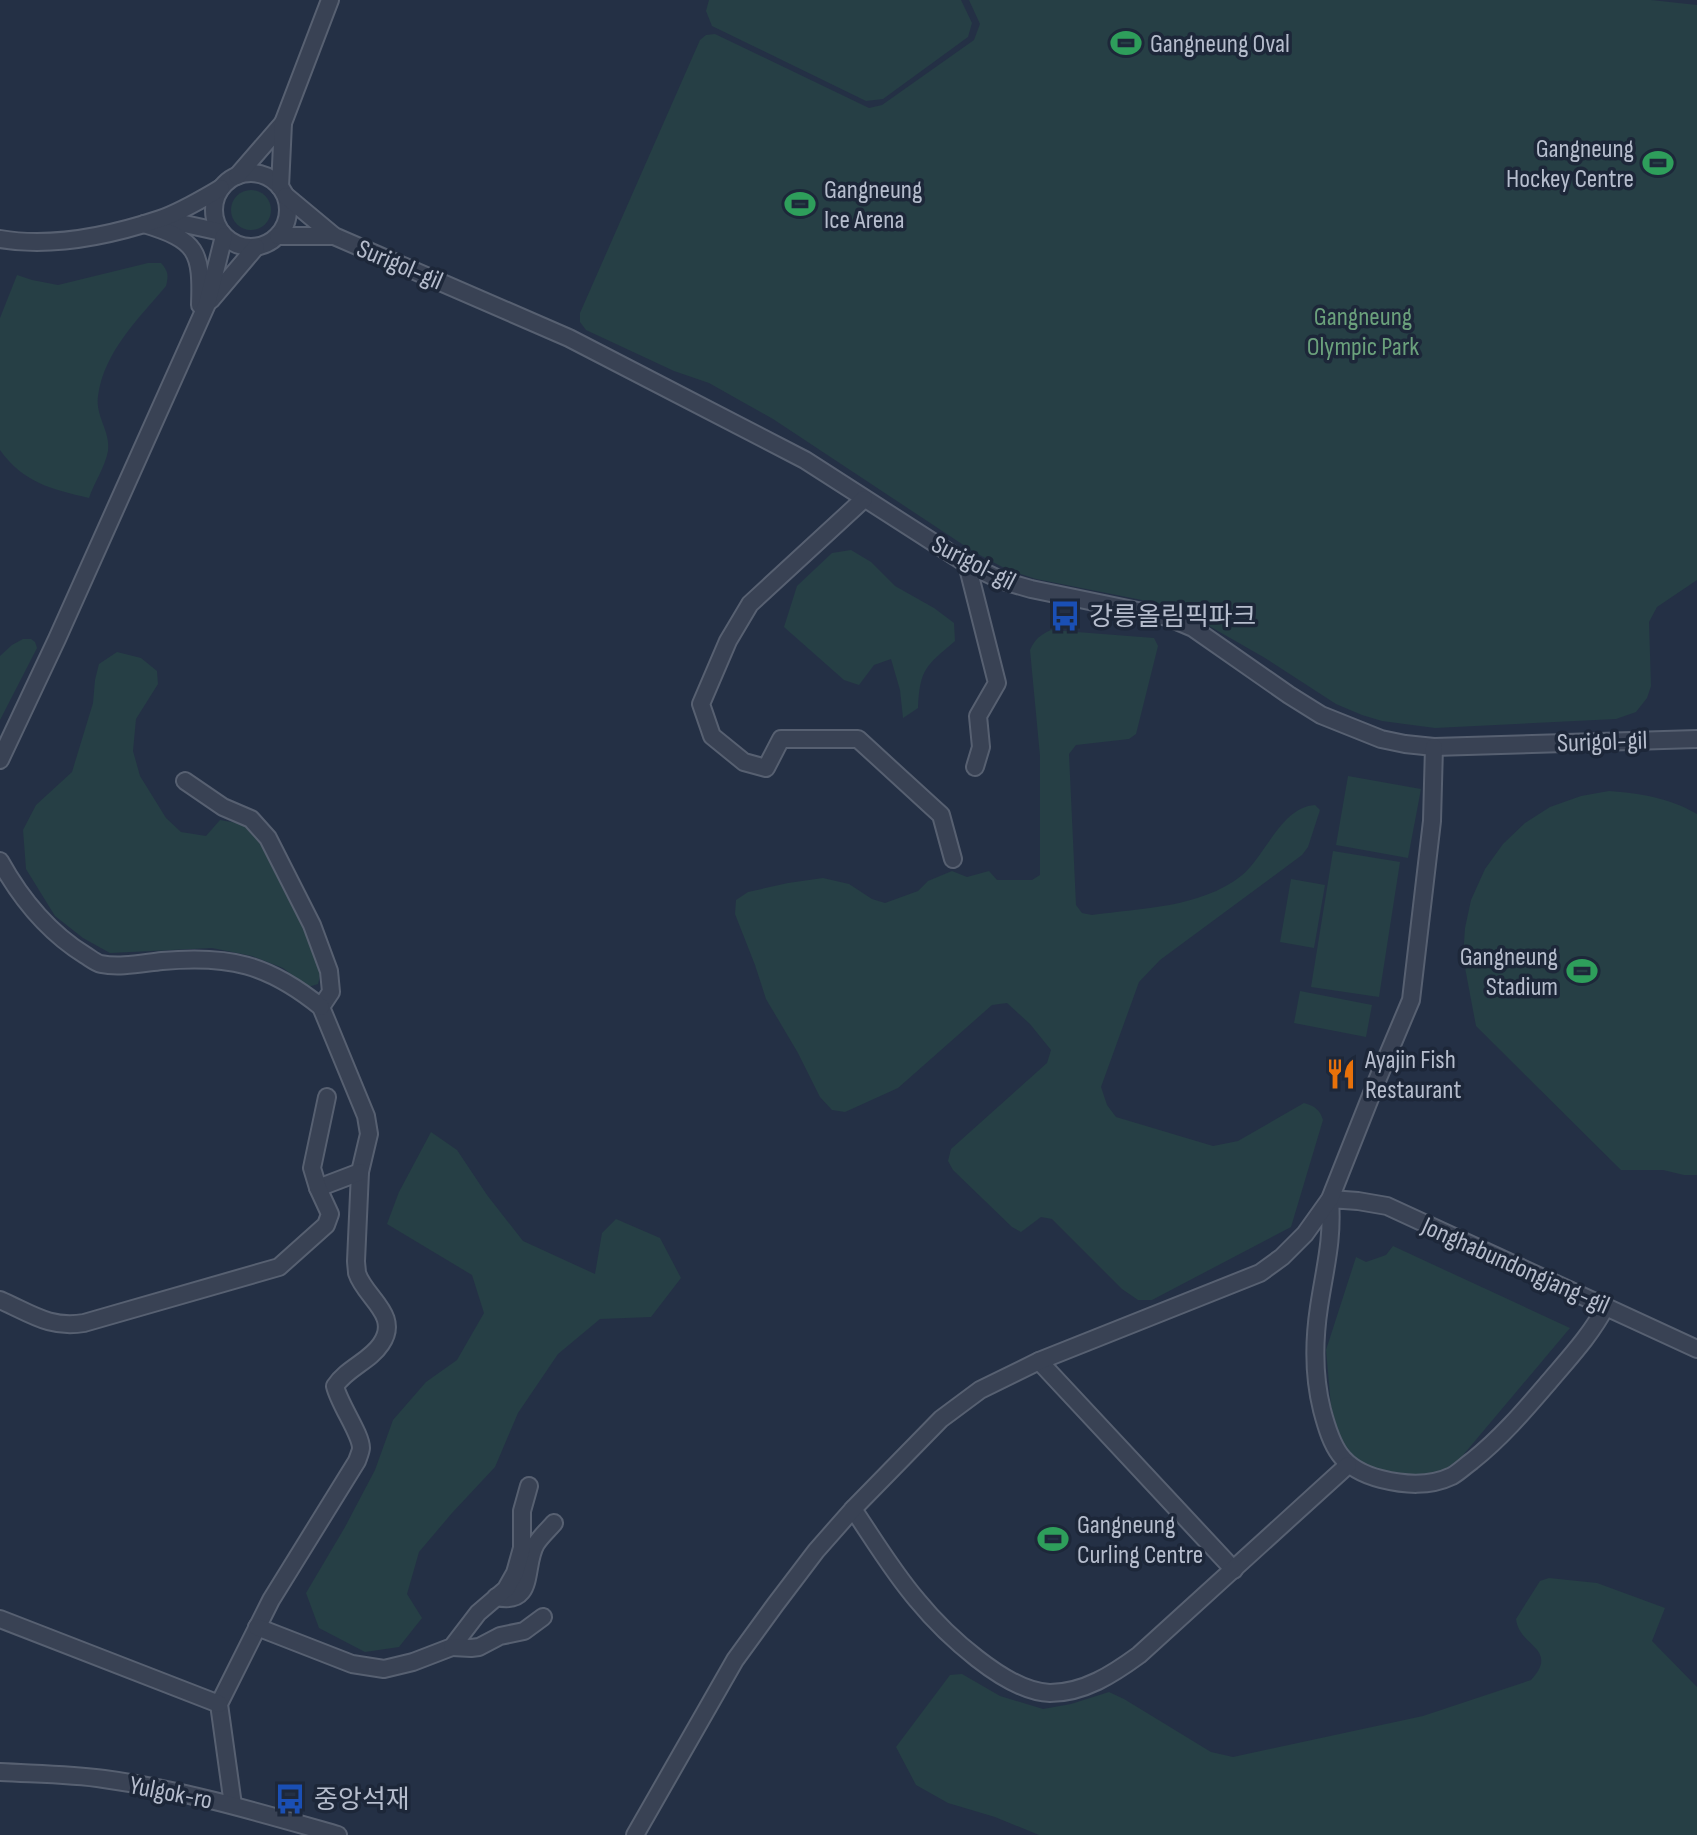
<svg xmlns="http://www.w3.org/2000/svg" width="1697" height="1835" viewBox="0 0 1697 1835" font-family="'Sofia Sans Condensed','Noto Sans KR',sans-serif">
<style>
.green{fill:#263f45}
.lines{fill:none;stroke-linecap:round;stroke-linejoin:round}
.minor-casing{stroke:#576071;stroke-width:20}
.minor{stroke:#394254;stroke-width:16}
.labels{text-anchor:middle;stroke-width:7;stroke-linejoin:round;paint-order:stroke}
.poi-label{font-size:26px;fill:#b6bdcd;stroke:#1d2739;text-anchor:start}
.street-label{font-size:26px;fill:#b6bdcd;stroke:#1d2739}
.park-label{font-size:26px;fill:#6ba17c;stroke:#1d2739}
</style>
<rect width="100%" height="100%" fill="#243045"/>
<g class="green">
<polygon points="709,0 961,0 972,23 968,37 883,99 866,101 712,26 706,11"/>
<polygon points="969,0 1651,0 1697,5 1697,580 1657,607 1649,622 1651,686 1647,698 1636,712 1616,719 1435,728 1382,721 1362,715 1336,704 1265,658 1197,619 1172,606 1036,579 1008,570 974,552 773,419 709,383 674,371 586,330 580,322 580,313 700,40 706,35 715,34 869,108 882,105 974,40 980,24"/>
<circle cx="251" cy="210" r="20"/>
<path d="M148,263H161C168,271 169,275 166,286C138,319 104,352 98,396C95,416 111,432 108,451C105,467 94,483 89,498C51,489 24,483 0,450V318L17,275L32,280L58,285Z"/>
<path d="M851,550L871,562L895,586L934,608L954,623L955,641C926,666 920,668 918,708L903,718L900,690L891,659L874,665L859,685L844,680L784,627L797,586L832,553Z"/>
<path d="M1051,630L1154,638L1158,646L1136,734L1129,739L1076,745L1069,754L1076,905L1082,913L1092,915C1141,908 1200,908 1241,876C1265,857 1281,807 1315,805L1320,810L1308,847L1302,855L1160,960L1139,982L1101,1087L1107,1105L1116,1117L1213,1146L1238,1141L1304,1103C1315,1106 1320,1110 1323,1120L1291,1227L1152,1300H1138L1122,1289L1052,1219L1041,1217L1021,1232L1012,1227L953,1170L948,1161L951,1149L1047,1063L1051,1050L1030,1024L1007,1003L992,1005L898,1088L845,1112L832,1110L820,1097L798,1053L766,999L755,965L735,914L736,900L748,892L788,883L823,878L849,884L872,899L885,903L918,891L928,881L952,871L967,877L989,871L997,880H1032L1040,875V756L1030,650C1035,639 1040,635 1051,630Z"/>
<polygon points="23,639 31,639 35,642 37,648 0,720 0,656 12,645"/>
<polygon points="117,652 141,658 157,671 158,684 136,719 133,751 140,776 166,818 181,832 206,836 220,820 243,824 263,843 304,929 321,972 318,984 308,987 283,968 252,956 212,948 110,953 83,938 55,916 26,869 23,830 36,805 72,772 93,703 95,680 99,664"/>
<polygon points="1348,776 1421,789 1408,858 1336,845"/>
<path d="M1609,791C1639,793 1670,798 1697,814V1175H1684L1663,1170H1621L1476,1026L1463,957L1465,928L1471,900L1485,869L1503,844L1525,823L1550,807L1581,796Z"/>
<polygon points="1333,851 1400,862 1379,997 1311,987"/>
<polygon points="1291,879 1325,885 1314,948 1280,942"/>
<polygon points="1300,991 1372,1005 1366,1037 1294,1023"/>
<polygon points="431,1132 457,1150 487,1195 523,1241 595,1274 602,1233 616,1219 660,1238 681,1278 651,1317 600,1319 558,1354 518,1413 495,1467 452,1513 419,1552 407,1594 422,1618 399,1647 365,1652 319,1628 306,1593 345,1527 375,1470 393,1420 426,1382 457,1360 484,1313 472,1275 387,1224 399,1192"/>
<polygon points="1393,1246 1570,1328 1448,1473 1416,1478 1383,1475 1360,1463 1342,1447 1331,1406 1326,1350 1356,1257 1366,1262 1386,1255"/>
<path d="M1549,1578L1597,1583L1665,1608L1652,1641L1697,1687V1835H1039L995,1817L948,1803L916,1785L896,1747L950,1675L962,1674L1000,1696L1043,1709L1071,1704L1109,1692L1124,1699L1211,1752L1233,1757L1423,1716L1531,1680C1560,1648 1519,1647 1516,1619L1540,1581Z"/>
</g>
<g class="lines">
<g class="minor-casing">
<g id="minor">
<circle cx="251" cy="210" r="37"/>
<polyline points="237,176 283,123"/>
<polyline points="280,187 283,123 330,0"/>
<polyline points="286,196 334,236 569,338 805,460 967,564 1003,581 1031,589 1167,617 1193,628 1289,695 1321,715 1381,739 1405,744 1434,747 1697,739"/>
<polyline points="162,219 221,232"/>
<path d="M144,224C197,240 202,251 200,305"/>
<polyline points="278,236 334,236"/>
<path d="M0,239C53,248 109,236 160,219C181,212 202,199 221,188"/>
<polyline points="211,300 256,247"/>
<polyline points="864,499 750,604 728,641 701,704 712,736 744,762 766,768 781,739 858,739 941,815 953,859"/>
<polyline points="967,564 997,683 978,716 981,747 975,767"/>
<polyline points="0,760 57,639 207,304 224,236"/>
<path d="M185,781L223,807L251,819L268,838L312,925L329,971L331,992L321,1007L366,1116L369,1134L360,1172L356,1261C356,1263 357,1271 357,1273C365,1298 401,1315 381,1344C370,1361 347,1368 335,1386C339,1404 361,1434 361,1448C361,1451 358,1458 357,1461L271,1600L219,1704L233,1805"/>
<path d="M0,861C21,899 48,932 85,955C90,958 96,963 101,964C120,968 143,963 162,961C229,955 268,964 321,1007"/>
<polyline points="318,1188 360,1172"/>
<path d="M0,1300C30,1313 50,1329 84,1323L279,1267L326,1225L330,1214L318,1188L312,1168L327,1097"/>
<path d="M1606,1306C1591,1335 1569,1358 1548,1383C1524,1411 1501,1438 1472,1461C1465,1466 1459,1472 1452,1476C1429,1487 1405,1485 1381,1479C1341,1469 1332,1448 1322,1410C1314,1378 1314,1340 1319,1307C1325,1267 1333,1241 1330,1199L1358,1201L1387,1206L1697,1349"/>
<polyline points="1039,1361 1234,1570"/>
<path d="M853,1509C874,1540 893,1572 917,1600C944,1633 1006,1692 1050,1693C1084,1693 1113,1674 1139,1655L1348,1465"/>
<path d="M496,1597C536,1606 523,1566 536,1544C541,1536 548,1530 554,1523"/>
<polyline points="0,1619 219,1704"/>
<polyline points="257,1627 352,1664 384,1669 413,1662 452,1647 478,1613 506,1589 515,1573 522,1548 522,1511 529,1486"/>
<polyline points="452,1647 471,1648 479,1647 500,1636 524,1631 543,1617"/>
<path d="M0,1772C35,1774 70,1774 104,1779C184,1790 261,1813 338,1835"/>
<polyline points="635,1835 735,1660 775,1605 816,1551 853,1509 941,1419 980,1390 1039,1361 1260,1273 1282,1257 1305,1234 1330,1199 1376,1083 1411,1000 1432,821 1434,747"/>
</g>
</g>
<use href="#minor" class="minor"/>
</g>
<defs>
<g id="stadium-bare" transform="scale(2.4)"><path d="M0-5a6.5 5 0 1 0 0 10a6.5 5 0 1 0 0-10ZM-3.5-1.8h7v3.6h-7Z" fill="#2e9e5b" stroke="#1d2739" stroke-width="2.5" paint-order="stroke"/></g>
<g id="bus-bare" transform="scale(2.4)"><path d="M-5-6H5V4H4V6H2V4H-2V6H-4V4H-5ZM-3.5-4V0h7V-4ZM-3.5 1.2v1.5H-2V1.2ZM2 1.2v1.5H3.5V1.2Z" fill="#1a4fb4" stroke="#1d2739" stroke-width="2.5" paint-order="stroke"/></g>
<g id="restaurant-bare" transform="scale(2.4)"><path d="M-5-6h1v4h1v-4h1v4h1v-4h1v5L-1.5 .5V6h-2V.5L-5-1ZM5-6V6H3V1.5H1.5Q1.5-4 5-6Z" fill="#e8710a" stroke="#1d2739" stroke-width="2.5" paint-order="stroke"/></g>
</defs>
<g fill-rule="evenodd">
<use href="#stadium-bare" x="1126" y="43"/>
<use href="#stadium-bare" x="1658" y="163"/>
<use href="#stadium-bare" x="800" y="204"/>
<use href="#bus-bare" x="1065" y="616"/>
<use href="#stadium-bare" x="1582" y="971"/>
<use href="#restaurant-bare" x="1341" y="1074"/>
<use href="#stadium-bare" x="1053" y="1539"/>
<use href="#bus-bare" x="290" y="1799"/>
</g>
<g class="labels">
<g class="poi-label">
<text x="1150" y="52">Gangneung Oval</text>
<text x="1634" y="157" text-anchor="end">Gangneung<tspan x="1634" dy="30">Hockey Centre</tspan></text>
<text x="824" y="198">Gangneung<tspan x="824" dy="30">Ice Arena</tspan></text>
<text x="1089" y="625">강릉올림픽파크</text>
<text x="1558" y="965" text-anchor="end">Gangneung<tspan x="1558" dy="30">Stadium</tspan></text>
<text x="1365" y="1068">Ayajin Fish<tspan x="1365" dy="30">Restaurant</tspan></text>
<text x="1077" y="1533">Gangneung<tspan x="1077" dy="30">Curling Centre</tspan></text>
<text x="314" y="1808">중앙석재</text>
</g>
<g class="street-label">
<text transform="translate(400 264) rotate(23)" y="9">Surigol-gil</text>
<text transform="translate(974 562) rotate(27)" y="9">Surigol-gil</text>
<text transform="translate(1602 741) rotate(-2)" y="9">Surigol-gil</text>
<text transform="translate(1516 1265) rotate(24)" y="9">Jonghabundongjang-gil</text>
<text transform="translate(171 1792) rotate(11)" y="9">Yulgok-ro</text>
</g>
<g class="park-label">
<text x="1363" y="325">Gangneung<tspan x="1363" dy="30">Olympic Park</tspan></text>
</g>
</g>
</svg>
